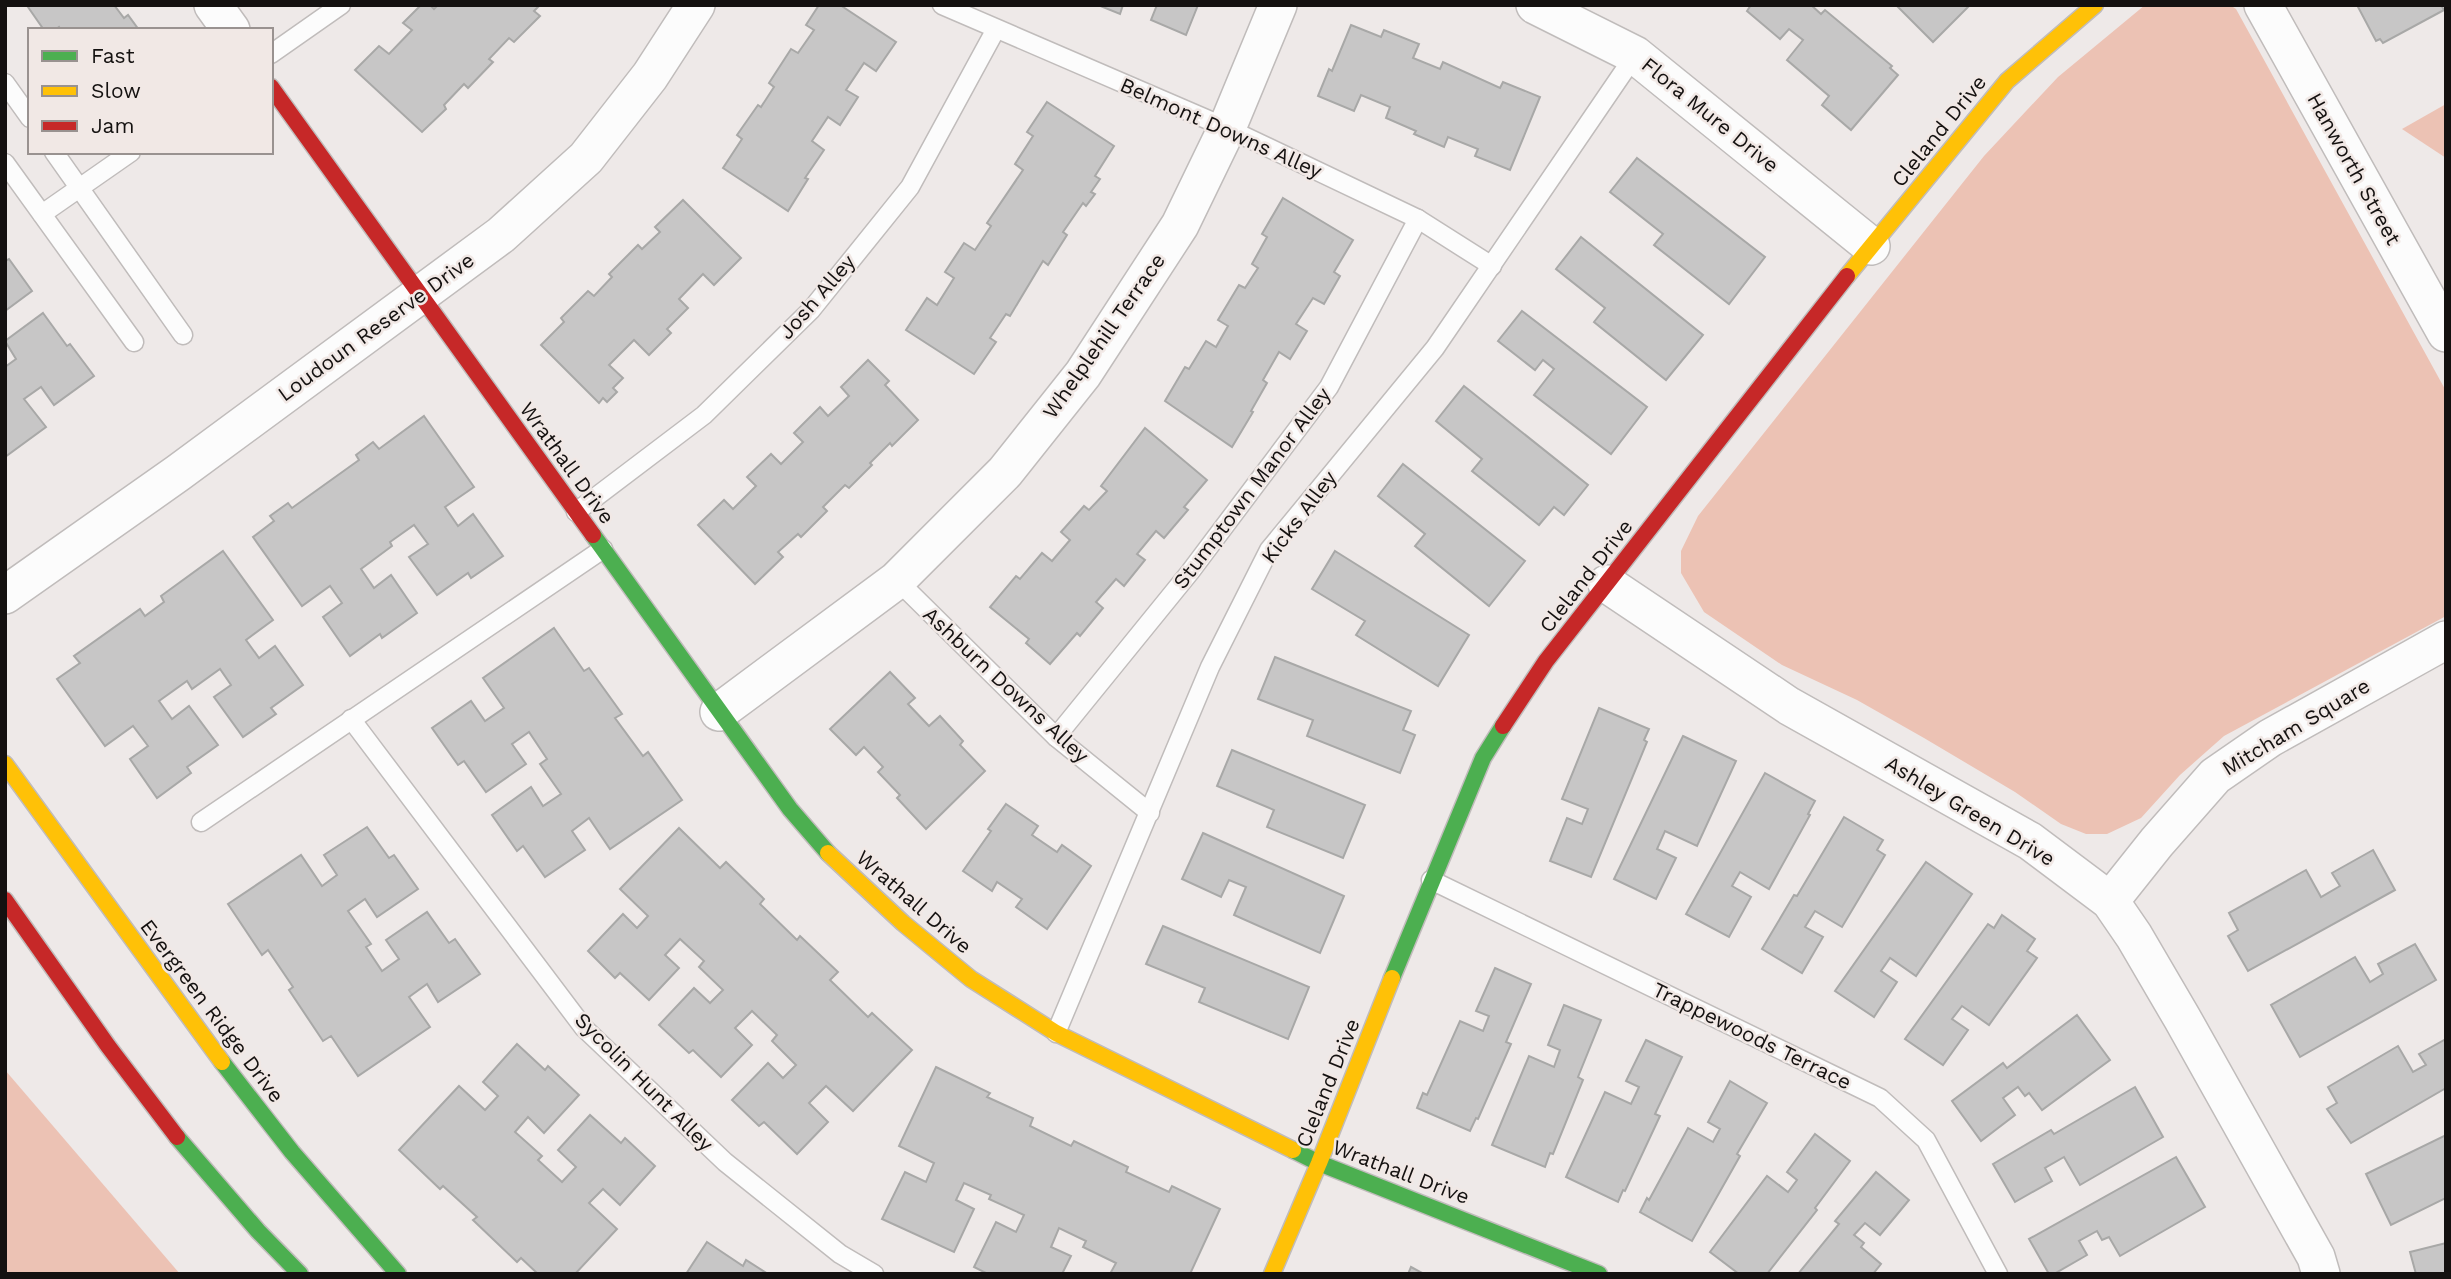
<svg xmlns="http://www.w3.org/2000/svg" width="2451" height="1279" viewBox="0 0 2451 1279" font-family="'Work Sans',sans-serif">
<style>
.green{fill:#ecc2b4}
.building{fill:#c7c6c6;stroke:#a8a8a7;stroke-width:2}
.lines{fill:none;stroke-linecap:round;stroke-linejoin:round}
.lane-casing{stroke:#c0bcbb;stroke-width:21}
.street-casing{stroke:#c0bcbb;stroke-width:40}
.fast-casing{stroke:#c0bcbb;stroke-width:19}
.slow-casing{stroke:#c0bcbb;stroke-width:19}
.jam-casing{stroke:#c0bcbb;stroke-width:19}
.lane{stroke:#fcfcfc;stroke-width:18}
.street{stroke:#fcfcfc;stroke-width:37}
.fast{stroke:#4caf50;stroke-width:16}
.slow{stroke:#ffc107;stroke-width:16}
.jam{stroke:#c62828;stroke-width:16}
.labels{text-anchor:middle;stroke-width:5;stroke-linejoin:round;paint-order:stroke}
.street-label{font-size:21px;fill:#141110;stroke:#f1e8e5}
</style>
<rect width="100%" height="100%" fill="#eee9e8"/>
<g class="green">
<polygon points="2145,5 2230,5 2236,9 2446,391 2446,616 2224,736 2180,775 2141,818 2107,834 2086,834 2061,824 2015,792 1924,738 1857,700 1782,665 1704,612 1681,573 1681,551 1698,516 1984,156 2058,77"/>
<polygon points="2446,104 2446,158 2402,129"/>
<polygon points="5,1070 180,1274 5,1274"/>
</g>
<g class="building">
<polygon points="31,5 114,5 124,18 128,15 139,30 61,30 59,27 55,30 44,30 28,7"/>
<polygon points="421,5 430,5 434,9 438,5 540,5 534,11 540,16 514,42 509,38 489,59 493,62 468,88 464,84 444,105 446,109 422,132 355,70 379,46 389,54 412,30 403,23"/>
<polygon points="819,5 840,5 896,42 876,71 864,63 846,90 858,97 840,125 828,117 812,141 824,150 805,178 808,179 788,211 723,168 742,139 737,135 758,105 761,107 774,87 769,83 791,49 798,53 814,30 806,25"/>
<polygon points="1098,5 1123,5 1120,14"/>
<polygon points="1157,5 1198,5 1186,35 1151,20"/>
<polygon points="1751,5 1811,5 1821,14 1825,10 1892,66 1890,68 1898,75 1851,130 1822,105 1829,96 1787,60 1803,40 1789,29 1780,39 1747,11"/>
<polygon points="1896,5 1970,5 1933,42"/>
<polygon points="2357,5 2441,5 2444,10 2383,43 2380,39 2376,41"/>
<polygon points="1351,25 1381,37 1384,30 1419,44 1413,58 1440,69 1443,62 1500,88 1503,82 1540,97 1510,170 1475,156 1478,149 1448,137 1444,147 1414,134 1416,131 1386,118 1390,107 1361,95 1354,111 1318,96 1329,69 1332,71"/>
<polygon points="1047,102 1114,146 1095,176 1100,179 1091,192 1095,194 1086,206 1083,203 1063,232 1067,235 1048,265 1043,261 1010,316 1006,314 990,338 996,342 974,374 906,330 927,298 937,305 954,278 945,272 964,243 975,250 991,226 987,223 1023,170 1015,164 1033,136 1027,132"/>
<polygon points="1637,158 1765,257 1729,304 1654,245 1663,234 1610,192"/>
<polygon points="1283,198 1353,240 1334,272 1340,276 1324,304 1313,298 1296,324 1307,331 1290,359 1279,352 1263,380 1267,383 1251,411 1253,412 1232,447 1165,401 1185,367 1189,369 1206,341 1216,347 1228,326 1218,320 1239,285 1245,288 1258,268 1252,264 1267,237 1262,234"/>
<polygon points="683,200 741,258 714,285 703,274 679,299 688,308 667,329 671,333 649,355 634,340 609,365 623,378 613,388 617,392 607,402 603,398 599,403 541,345 564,322 561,318 588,291 594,296 612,277 609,274 638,245 642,249 660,232 655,227"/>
<polygon points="1581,237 1703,335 1666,380 1594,322 1605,308 1556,269"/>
<polygon points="9,259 32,291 5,311 5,261"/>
<polygon points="1522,311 1647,407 1611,454 1534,395 1554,369 1543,360 1535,370 1498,341"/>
<polygon points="43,313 67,346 70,344 94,376 54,405 41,387 24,399 46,427 5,457 5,367 16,359 5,341"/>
<polygon points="868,360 889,381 885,385 918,420 892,446 890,443 870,463 872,465 849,488 845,485 823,507 827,511 801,537 798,534 778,552 783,557 755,584 698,525 724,500 733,509 756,486 747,477 771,454 781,464 803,442 794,433 820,407 828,416 849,396 841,387"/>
<polygon points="1464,386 1588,485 1564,515 1554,507 1539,525 1472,471 1482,459 1436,421"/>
<polygon points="424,416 474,487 445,507 458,526 473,514 503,556 471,578 468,573 437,595 409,557 428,544 414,525 390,542 392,546 361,569 374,588 391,575 417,613 382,638 380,634 350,656 323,617 342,603 330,586 302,606 253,537 274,521 270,516 288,503 292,508 359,460 356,455 373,442 379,449"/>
<polygon points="1145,428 1207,480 1184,507 1188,510 1164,538 1156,531 1137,554 1145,560 1124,586 1116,579 1096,602 1103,608 1080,636 1077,633 1050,664 1026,643 1029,639 990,607 1016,576 1020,579 1042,553 1052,561 1070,540 1061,532 1084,506 1089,510 1107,491 1101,486"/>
<polygon points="1403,464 1525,561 1489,606 1415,546 1425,534 1378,496"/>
<polygon points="223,551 273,620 246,640 259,658 275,646 303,685 271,708 276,714 243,737 214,697 231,685 220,669 192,689 187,681 159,701 172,719 189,706 218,745 187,767 191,773 157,798 130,759 148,746 133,726 105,746 57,679 80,663 74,656 140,609 145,616 164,602 161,596"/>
<polygon points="1335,551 1469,635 1438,686 1356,635 1365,621 1312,589"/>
<polygon points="554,628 584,671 589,668 622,714 615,718 643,756 648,752 682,800 610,849 589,818 572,831 585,850 545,877 523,846 517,851 492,815 531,787 543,806 561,794 540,764 547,759 529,732 512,744 526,764 486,792 464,761 458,765 432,728 471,701 485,721 504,708 483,678"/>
<polygon points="1275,657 1411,711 1403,730 1415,735 1400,773 1307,736 1313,720 1258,699"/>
<polygon points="890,672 915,698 908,704 929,726 940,716 963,741 960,745 985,771 926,829 897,798 900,795 878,772 883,767 864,747 856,755 830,729"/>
<polygon points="1599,708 1649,729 1644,740 1647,742 1591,877 1550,861 1567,818 1582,824 1588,809 1562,799"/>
<polygon points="1683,736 1736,761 1697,846 1665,831 1657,849 1676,858 1656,899 1614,879"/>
<polygon points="1232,750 1365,805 1343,858 1267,827 1274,810 1217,786"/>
<polygon points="1765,773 1815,801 1808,814 1810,815 1769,889 1740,872 1732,886 1751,897 1729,937 1686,914"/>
<polygon points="1006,804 1038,826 1032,835 1057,852 1062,845 1091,866 1047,929 1016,907 1022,899 997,882 992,891 963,871 991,831 988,829"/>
<polygon points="1844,817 1883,840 1877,850 1885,855 1842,927 1815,911 1805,927 1823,937 1802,973 1762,949 1794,895 1797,896"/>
<polygon points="367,827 389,858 394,855 418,889 377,917 365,899 348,911 371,944 366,947 382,971 399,959 386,940 427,912 449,943 455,939 480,974 438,1002 427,984 409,997 430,1027 358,1076 331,1036 323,1041 289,990 293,987 268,950 262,955 228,904 301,855 322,886 337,875 324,855"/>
<polygon points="679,828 720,868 726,862 764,899 760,904 797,940 800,936 838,972 830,980 868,1017 872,1013 912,1050 853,1111 826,1086 809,1103 828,1122 797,1154 764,1122 759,1126 732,1100 768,1063 783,1078 796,1065 772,1041 777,1035 752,1011 735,1028 752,1045 721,1077 693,1050 689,1053 659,1025 694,988 710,1003 723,990 699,967 704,961 680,939 665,955 679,968 649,1000 620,973 615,978 588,951 623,914 637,928 648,916 620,889"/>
<polygon points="1203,833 1344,896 1320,953 1234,915 1246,887 1229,880 1221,897 1182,879"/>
<polygon points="2373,850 2395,890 2248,971 2228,936 2238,930 2229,913 2306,870 2321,897 2340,886 2332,873"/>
<polygon points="1926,862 1972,894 1916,976 1890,958 1881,971 1897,982 1874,1017 1835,991"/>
<polygon points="2002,915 2035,939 2027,951 2037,958 1989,1025 1962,1006 1952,1019 1968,1030 1943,1065 1905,1039 1988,924 1994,928"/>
<polygon points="1163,926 1309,987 1288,1039 1199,1002 1205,988 1146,964"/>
<polygon points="2415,944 2436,980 2300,1057 2271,1005 2355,957 2370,982 2383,974 2378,964"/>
<polygon points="1495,968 1531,984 1506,1042 1511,1044 1478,1119 1476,1118 1470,1131 1417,1108 1423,1093 1427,1095 1460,1021 1483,1031 1489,1016 1476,1011"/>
<polygon points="1564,1005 1601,1020 1578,1077 1583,1080 1553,1154 1550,1153 1545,1167 1492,1145 1529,1056 1554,1067 1560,1050 1548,1045"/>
<polygon points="2077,1015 2110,1060 2042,1110 2029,1093 2025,1096 2018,1087 2003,1098 2015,1115 1981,1141 1952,1101 2003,1063 2007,1068"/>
<polygon points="2446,1039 2446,1088 2351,1143 2327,1109 2337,1103 2328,1087 2398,1046 2413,1072 2426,1065 2419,1054"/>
<polygon points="1646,1040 1682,1057 1655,1114 1660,1116 1625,1191 1623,1190 1618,1202 1566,1177 1605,1092 1631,1104 1639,1087 1626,1081"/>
<polygon points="517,1044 545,1070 548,1066 579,1095 544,1133 528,1117 515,1132 542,1156 538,1160 562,1182 576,1167 558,1150 590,1115 621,1143 625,1138 655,1166 620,1205 603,1189 589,1203 617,1229 575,1274 538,1274 521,1258 517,1262 473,1220 477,1217 443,1186 440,1189 399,1150 459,1086 485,1110 498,1096 483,1082"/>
<polygon points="936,1067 990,1093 987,1097 1033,1118 1030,1126 1071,1146 1074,1141 1128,1167 1126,1172 1169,1192 1172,1186 1220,1209 1190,1274 1110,1274 1116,1263 1083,1247 1086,1241 1059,1228 1051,1247 1071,1256 1062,1274 988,1274 974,1267 996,1222 1016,1232 1024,1215 989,1199 991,1195 964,1183 956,1200 974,1209 954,1252 882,1219 905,1172 926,1182 934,1163 899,1146"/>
<polygon points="1730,1081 1767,1103 1737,1154 1740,1156 1692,1241 1640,1212 1647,1198 1649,1200 1688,1128 1713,1142 1720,1129 1708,1122"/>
<polygon points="2135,1087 2163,1137 2080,1185 2064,1157 2045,1168 2052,1181 2015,1202 1993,1164 2051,1130 2054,1134"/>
<polygon points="1815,1134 1850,1161 1815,1208 1817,1210 1767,1274 1739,1274 1710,1252 1767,1176 1788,1192 1797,1180 1787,1172"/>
<polygon points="2446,1135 2446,1198 2391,1225 2366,1174"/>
<polygon points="2176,1157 2205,1207 2120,1256 2109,1237 2102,1240 2097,1231 2079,1241 2087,1255 2054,1274 2049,1274 2029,1239"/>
<polygon points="1876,1172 1909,1200 1880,1235 1865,1223 1854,1235 1864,1243 1861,1247 1881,1264 1873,1274 1798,1274 1839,1224 1835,1221"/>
<polygon points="707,1242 743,1266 746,1260 768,1274 686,1274"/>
<polygon points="2446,1243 2446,1274 2416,1274 2410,1252"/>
<polygon points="1411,1267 1424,1274 1408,1274"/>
</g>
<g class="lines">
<g class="lane-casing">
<g id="lane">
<polyline points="942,5 1227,128 1418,219 1492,266"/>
<polyline points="271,54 341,5"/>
<polyline points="5,83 30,118"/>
<polyline points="54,152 183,335"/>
<polyline points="5,163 134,342"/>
<polyline points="42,214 131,152"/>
<polyline points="576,512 704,415 811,310 910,187 996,29"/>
<polyline points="897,580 1056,737 1150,813"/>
<polyline points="351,719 584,1028 725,1162 840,1254 874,1274"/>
<polyline points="1056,737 1190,572 1329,387 1418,219"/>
<polyline points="201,822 603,549"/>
<polyline points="1431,880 1880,1098 1926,1140 1998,1274"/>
<polyline points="1056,1033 1210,667 1269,550 1435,348 1635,55"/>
</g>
</g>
<g class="street-casing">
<g id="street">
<polyline points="213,5 231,30"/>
<polyline points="1535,5 1635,55 1871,246"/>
<polyline points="2263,5 2446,333"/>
<polyline points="1607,584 1789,706 2030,841 2110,901 2134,936 2182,1018 2316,1257 2321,1274"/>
<polyline points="5,595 178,473 501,235 586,158 650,76 696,5"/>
<polyline points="719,712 897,580 1005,472 1083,374 1180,225 1227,128 1278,5"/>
<polyline points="2110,901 2157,842 2215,776 2270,738 2446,640"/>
</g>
</g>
<g class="fast-casing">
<g id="fast">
<polyline points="593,535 790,809 828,853"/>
<polyline points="1392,978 1483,758 1503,726"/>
<polyline points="222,1062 292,1152 398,1274"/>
<polyline points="177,1137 258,1231 300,1274"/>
<polyline points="1293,1150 1319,1163 1599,1274"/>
</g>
</g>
<g class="slow-casing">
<g id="slow">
<polyline points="1847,276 2007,81 2095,5"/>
<polyline points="5,764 222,1062"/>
<polyline points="828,853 903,923 971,979 1056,1033 1293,1150"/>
<polyline points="1272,1274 1319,1163 1392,978"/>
</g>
</g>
<g class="jam-casing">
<g id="jam">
<polyline points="271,87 593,535"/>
<polyline points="1503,726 1546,661 1847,276"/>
<polyline points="5,900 108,1046 177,1137"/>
</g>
</g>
<use href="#lane" class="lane"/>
<use href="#street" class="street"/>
<use href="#fast" class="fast"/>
<use href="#slow" class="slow"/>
<use href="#jam" class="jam"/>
</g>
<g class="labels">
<g class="street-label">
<text transform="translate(1710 115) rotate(39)" y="7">Flora Mure Drive</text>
<text transform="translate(1221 128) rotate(24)" y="7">Belmont Downs Alley</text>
<text transform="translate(1939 131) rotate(-51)" y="7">Cleland Drive</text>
<text transform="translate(2354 169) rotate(61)" y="7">Hanworth Street</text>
<text transform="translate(817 297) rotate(-49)" y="7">Josh Alley</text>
<text transform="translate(376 327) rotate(-36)" y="7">Loudoun Reserve Drive</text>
<text transform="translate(1104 336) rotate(-55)" y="7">Whelplehill Terrace</text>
<text transform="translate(567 463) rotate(54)" y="7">Wrathall Drive</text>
<text transform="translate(1252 488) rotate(-53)" y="7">Stumptown Manor Alley</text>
<text transform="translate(1299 517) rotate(-53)" y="7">Kicks Alley</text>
<text transform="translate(1586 576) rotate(-52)" y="7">Cleland Drive</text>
<text transform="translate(1006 685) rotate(43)" y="7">Ashburn Downs Alley</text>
<text transform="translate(2296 727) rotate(-31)" y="7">Mitcham Square</text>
<text transform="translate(1970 811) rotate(31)" y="7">Ashley Green Drive</text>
<text transform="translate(914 902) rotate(41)" y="7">Wrathall Drive</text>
<text transform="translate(212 1011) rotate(53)" y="7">Evergreen Ridge Drive</text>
<text transform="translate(1752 1036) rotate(26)" y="7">Trappewoods Terrace</text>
<text transform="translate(644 1082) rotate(45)" y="7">Sycolin Hunt Alley</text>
<text transform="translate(1328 1083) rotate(-68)" y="7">Cleland Drive</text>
<text transform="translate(1401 1172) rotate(21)" y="7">Wrathall Drive</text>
</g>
</g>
<rect width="2451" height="1279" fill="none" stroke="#141110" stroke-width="14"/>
<rect x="28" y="28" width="245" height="126" fill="#f1e8e5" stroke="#999290" stroke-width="2"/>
<rect x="42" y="51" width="35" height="10" fill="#4caf50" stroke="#999290" stroke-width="2"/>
<text x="91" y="63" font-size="21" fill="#141110">Fast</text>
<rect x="42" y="86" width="35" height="10" fill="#ffc107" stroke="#999290" stroke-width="2"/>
<text x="91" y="98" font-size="21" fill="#141110">Slow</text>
<rect x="42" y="121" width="35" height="10" fill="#c62828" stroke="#999290" stroke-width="2"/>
<text x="91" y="133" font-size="21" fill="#141110">Jam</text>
</svg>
